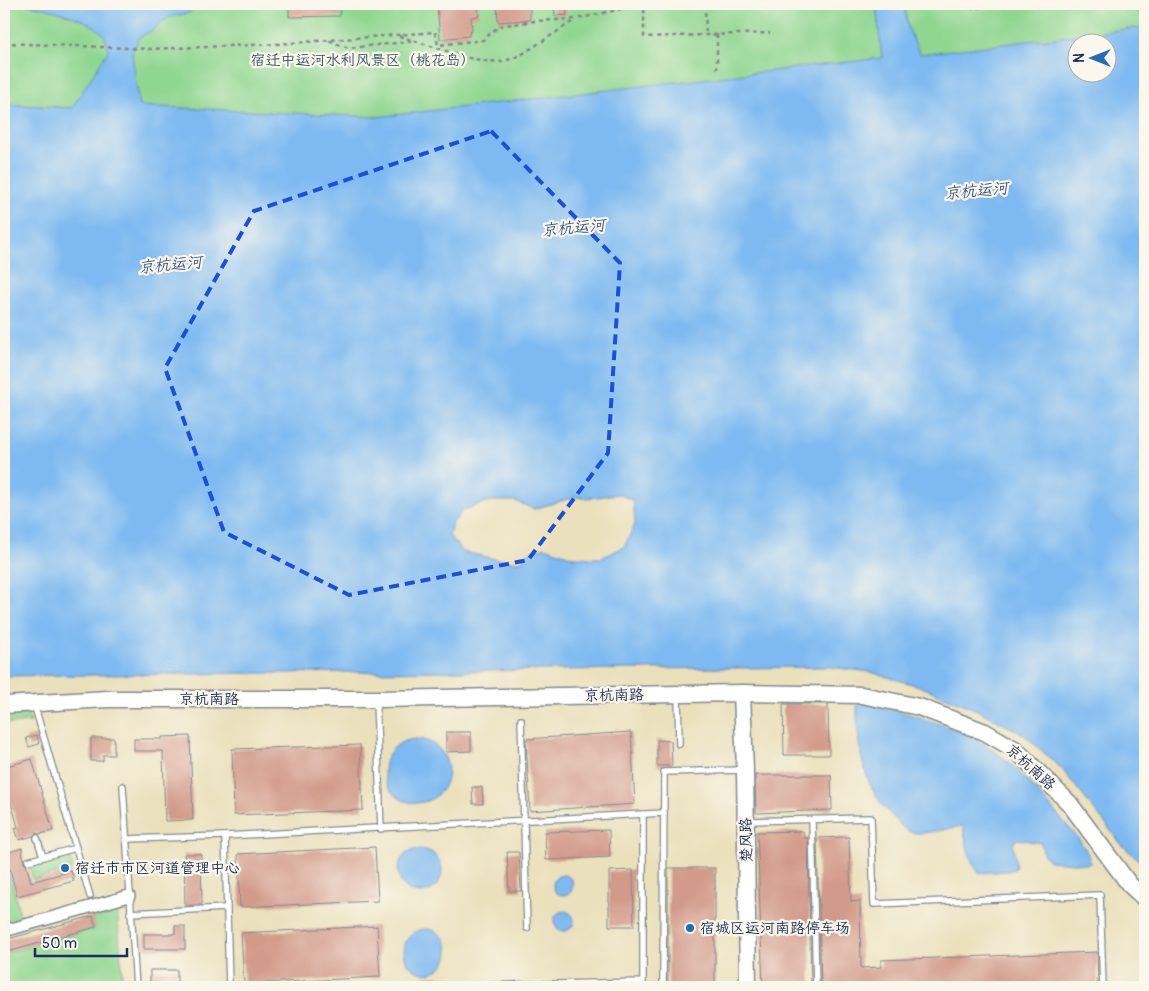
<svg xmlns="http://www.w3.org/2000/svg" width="1149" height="991" viewBox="0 0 1149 991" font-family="Pangolin,'LXGW WenKai TC',sans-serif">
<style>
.green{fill:#8fd690;stroke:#558277}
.water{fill:#7ebaf1;stroke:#4c74a8;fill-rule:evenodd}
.building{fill:#d29a8a}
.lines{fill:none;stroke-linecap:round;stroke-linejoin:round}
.lane-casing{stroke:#82888d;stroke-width:8}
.street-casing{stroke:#82888d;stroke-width:14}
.secondary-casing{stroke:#82888d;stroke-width:19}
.path{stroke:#82888d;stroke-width:2.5;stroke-dasharray:4 4;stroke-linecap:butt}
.lane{stroke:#fff;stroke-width:5.5}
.street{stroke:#fff;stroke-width:11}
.secondary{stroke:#fff;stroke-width:16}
.marked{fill:none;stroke:#1d4ed8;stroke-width:4;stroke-dasharray:10 6;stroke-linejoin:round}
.poi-dot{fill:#1f6fb2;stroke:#fbf7ec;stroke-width:2}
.labels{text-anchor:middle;stroke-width:4.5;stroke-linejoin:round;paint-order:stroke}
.park-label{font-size:15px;fill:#38596a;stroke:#fbf7ec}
.street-label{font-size:15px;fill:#1b2f5e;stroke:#fbf7ec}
.poi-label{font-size:15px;fill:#1b2f5e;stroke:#fbf7ec;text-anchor:start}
.water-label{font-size:16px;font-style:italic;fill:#39598a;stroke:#fbf7ec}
</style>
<rect width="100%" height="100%" fill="#fbf7ec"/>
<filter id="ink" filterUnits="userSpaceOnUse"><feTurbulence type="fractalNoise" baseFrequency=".02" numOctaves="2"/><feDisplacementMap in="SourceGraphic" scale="10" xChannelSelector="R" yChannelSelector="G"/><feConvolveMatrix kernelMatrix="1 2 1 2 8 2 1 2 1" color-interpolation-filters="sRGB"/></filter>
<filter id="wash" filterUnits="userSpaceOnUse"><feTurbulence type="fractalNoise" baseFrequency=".0096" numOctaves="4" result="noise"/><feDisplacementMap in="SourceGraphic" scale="20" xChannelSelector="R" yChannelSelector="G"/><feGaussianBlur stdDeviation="1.12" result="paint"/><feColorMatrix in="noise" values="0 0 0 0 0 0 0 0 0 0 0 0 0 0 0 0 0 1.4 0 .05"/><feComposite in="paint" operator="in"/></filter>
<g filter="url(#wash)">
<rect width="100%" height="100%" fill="#eae0bc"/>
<g class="green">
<polygon points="4,4 1145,4 1145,35 377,117 72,108 4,104"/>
<polygon points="27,713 31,722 4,724 4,715"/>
<polygon points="4,851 21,919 4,924"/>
<polygon points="69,853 73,869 33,880 29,864"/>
<polygon points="117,907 123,987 4,987 4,953 95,928 93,916"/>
</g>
<g class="water">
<path d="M24,4H202L189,13L170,17L160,23L153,30L139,38L132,52L139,106L377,117L882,58L876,4H904L908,28L920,54L1145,27V866L1122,845L1061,768L1023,734L975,709L919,686L870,672L830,667L4,676V104L72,108L108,51C107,46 106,37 102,33C87,17 45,8 24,4ZM1076,42H1106V72H1076ZM618,494L633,500L635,524L624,547L601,558L574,557L545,547L531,551L519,562L496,559L463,552L449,535L453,523L463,510L490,501H514L534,509L575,497L591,498Z"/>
<path d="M861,702C906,713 963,726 1000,755C1021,771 1038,793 1056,813C1069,828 1086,843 1091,863L1086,864L1049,861L1044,855L1041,843L1018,839L1013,843L1016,865L1015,869L1009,871L979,873C968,860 966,841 963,826C949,828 922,836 910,832C904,830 899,823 895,819C863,790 857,748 857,706Z"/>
<circle cx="416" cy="771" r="32"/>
<circle cx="420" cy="871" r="22"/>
<circle cx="563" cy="885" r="10"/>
<circle cx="564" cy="921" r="10"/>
<circle cx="426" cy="951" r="22"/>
</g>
<g id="blocks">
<g class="building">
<polygon points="289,4 340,4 340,16 289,17"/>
<polygon points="437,4 478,4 479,16 471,17 472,31 469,32 469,36 440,39"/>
<polygon points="497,4 530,4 530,20 498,22"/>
<polygon points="554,4 566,4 567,15 555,16"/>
<polygon points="783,704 828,704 829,755 784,755"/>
<polygon points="446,732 471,732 471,751 446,752"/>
<polygon points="631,732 635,804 530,811 526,739"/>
<polygon points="37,735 39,744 29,747 26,738"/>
<polygon points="190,736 193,820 165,821 163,751 134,751 134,739 162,739 162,737"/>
<polygon points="91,738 114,738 114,755 103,755 103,761 91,761"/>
<polygon points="657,740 671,741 672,766 657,766"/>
<polygon points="360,745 363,810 234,815 232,749"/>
<polygon points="32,759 53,831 40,834 36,833 33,836 19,840 15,828 18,827 10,799 6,800 4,791 4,767"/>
<polygon points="755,775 831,775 832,810 756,813"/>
<polygon points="472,787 482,787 483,804 473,804"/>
<polygon points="609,830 610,857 546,860 545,832"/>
<polygon points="803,831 804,838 808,838 811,987 763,987 757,832"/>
<polygon points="849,837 851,902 860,901 861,968 881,967 881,960 1097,952 1098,987 821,987 817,838"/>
<polygon points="375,847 378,901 240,907 238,854"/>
<polygon points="22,848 24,863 26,865 31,882 71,871 74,881 17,896 6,853"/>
<polygon points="507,852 519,852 521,891 509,891"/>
<polygon points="184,854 201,854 202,905 185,905"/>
<rect x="668" y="868" width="47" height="119"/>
<polygon points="633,870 634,926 609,926 609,871"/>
<polygon points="93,916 96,927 4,953 4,940"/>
<polygon points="175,926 185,926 185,949 144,949 144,934 175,934"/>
<polygon points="377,926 380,977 244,984 241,933"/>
<rect x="150" y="970" width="27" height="15"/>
</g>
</g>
</g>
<g filter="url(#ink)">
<use href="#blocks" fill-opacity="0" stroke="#82888d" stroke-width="1"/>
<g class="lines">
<g class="lane-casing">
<g id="lane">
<polyline points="678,696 679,744"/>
<polyline points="376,701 381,829"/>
<polyline points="34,704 90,896"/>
<polyline points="521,720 527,928"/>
<polyline points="123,786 136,987"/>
<polyline points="812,820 816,987"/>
<polyline points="748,821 871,818 874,904 1100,895 1103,987"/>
<polyline points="225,836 229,987"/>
<polyline points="37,838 43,857"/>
<polyline points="126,839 225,836 664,813"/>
<polyline points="28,861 76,848"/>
<polyline points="130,913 226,908"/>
<polyline points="424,987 643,982 643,814"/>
<polyline points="663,987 664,772 743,770"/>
</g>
</g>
<g class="street-casing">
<polyline id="street" points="4,931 129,896"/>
</g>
<g class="secondary-casing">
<g id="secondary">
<polyline points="742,693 745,770 748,987"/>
<polyline points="4,705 107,699 376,699 742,693 862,695 919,707 985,732 1016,750 1070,804 1129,884 1145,899"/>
</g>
</g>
<g class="path">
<polyline points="705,4 706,35"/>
<path d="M962,4C971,9 979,10 988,4"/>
<polyline points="717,34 717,69"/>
<polyline points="399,36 469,58 486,61 502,62 521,55 575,20"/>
<polyline points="329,41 349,48 417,41"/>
<polyline points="4,43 150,49 278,44 435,32 438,45 483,40 499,26 535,21 576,19 644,4 644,37 770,33"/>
</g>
<use href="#lane" class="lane"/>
<use href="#street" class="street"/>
<use href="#secondary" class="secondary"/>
</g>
</g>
<path class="marked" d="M491,131L620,263L608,453L528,560L349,595L224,532L165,368L254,211Z"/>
<g class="poi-dot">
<circle cx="65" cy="868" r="5"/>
<circle cx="690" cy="928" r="5"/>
</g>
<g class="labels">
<g class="park-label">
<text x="363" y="65">宿迁中运河水利风景区（桃花岛）</text>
</g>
<g class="street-label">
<text transform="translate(614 695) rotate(-1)" y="5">京杭南路</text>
<text x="209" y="704">京杭南路</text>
<text transform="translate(1031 767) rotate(42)" y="5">京杭南路</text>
<text transform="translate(746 840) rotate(-91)" y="5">楚风路</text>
</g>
<g class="poi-label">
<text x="75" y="873">宿迁市市区河道管理中心</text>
<text x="700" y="933">宿城区运河南路停车场</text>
</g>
<g class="water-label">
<text transform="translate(976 190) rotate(-5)" y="6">京杭运河</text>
<text transform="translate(573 227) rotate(-5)" y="6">京杭运河</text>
<text transform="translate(170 264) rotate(-5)" y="6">京杭运河</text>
</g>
</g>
<rect width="1149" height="991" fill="none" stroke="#fbf7ec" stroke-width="20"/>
<g transform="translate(1092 58) rotate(270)"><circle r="24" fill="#fbf7ec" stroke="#a1a7b3"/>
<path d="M0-4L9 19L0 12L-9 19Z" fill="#1f6fb2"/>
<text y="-8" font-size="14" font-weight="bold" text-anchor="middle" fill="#1b2f5e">N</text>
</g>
<path d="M35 948v8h92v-8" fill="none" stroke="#1b2f5e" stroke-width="2.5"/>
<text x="42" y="948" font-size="15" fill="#1b2f5e" stroke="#fbf7ec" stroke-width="4" paint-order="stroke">50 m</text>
</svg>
